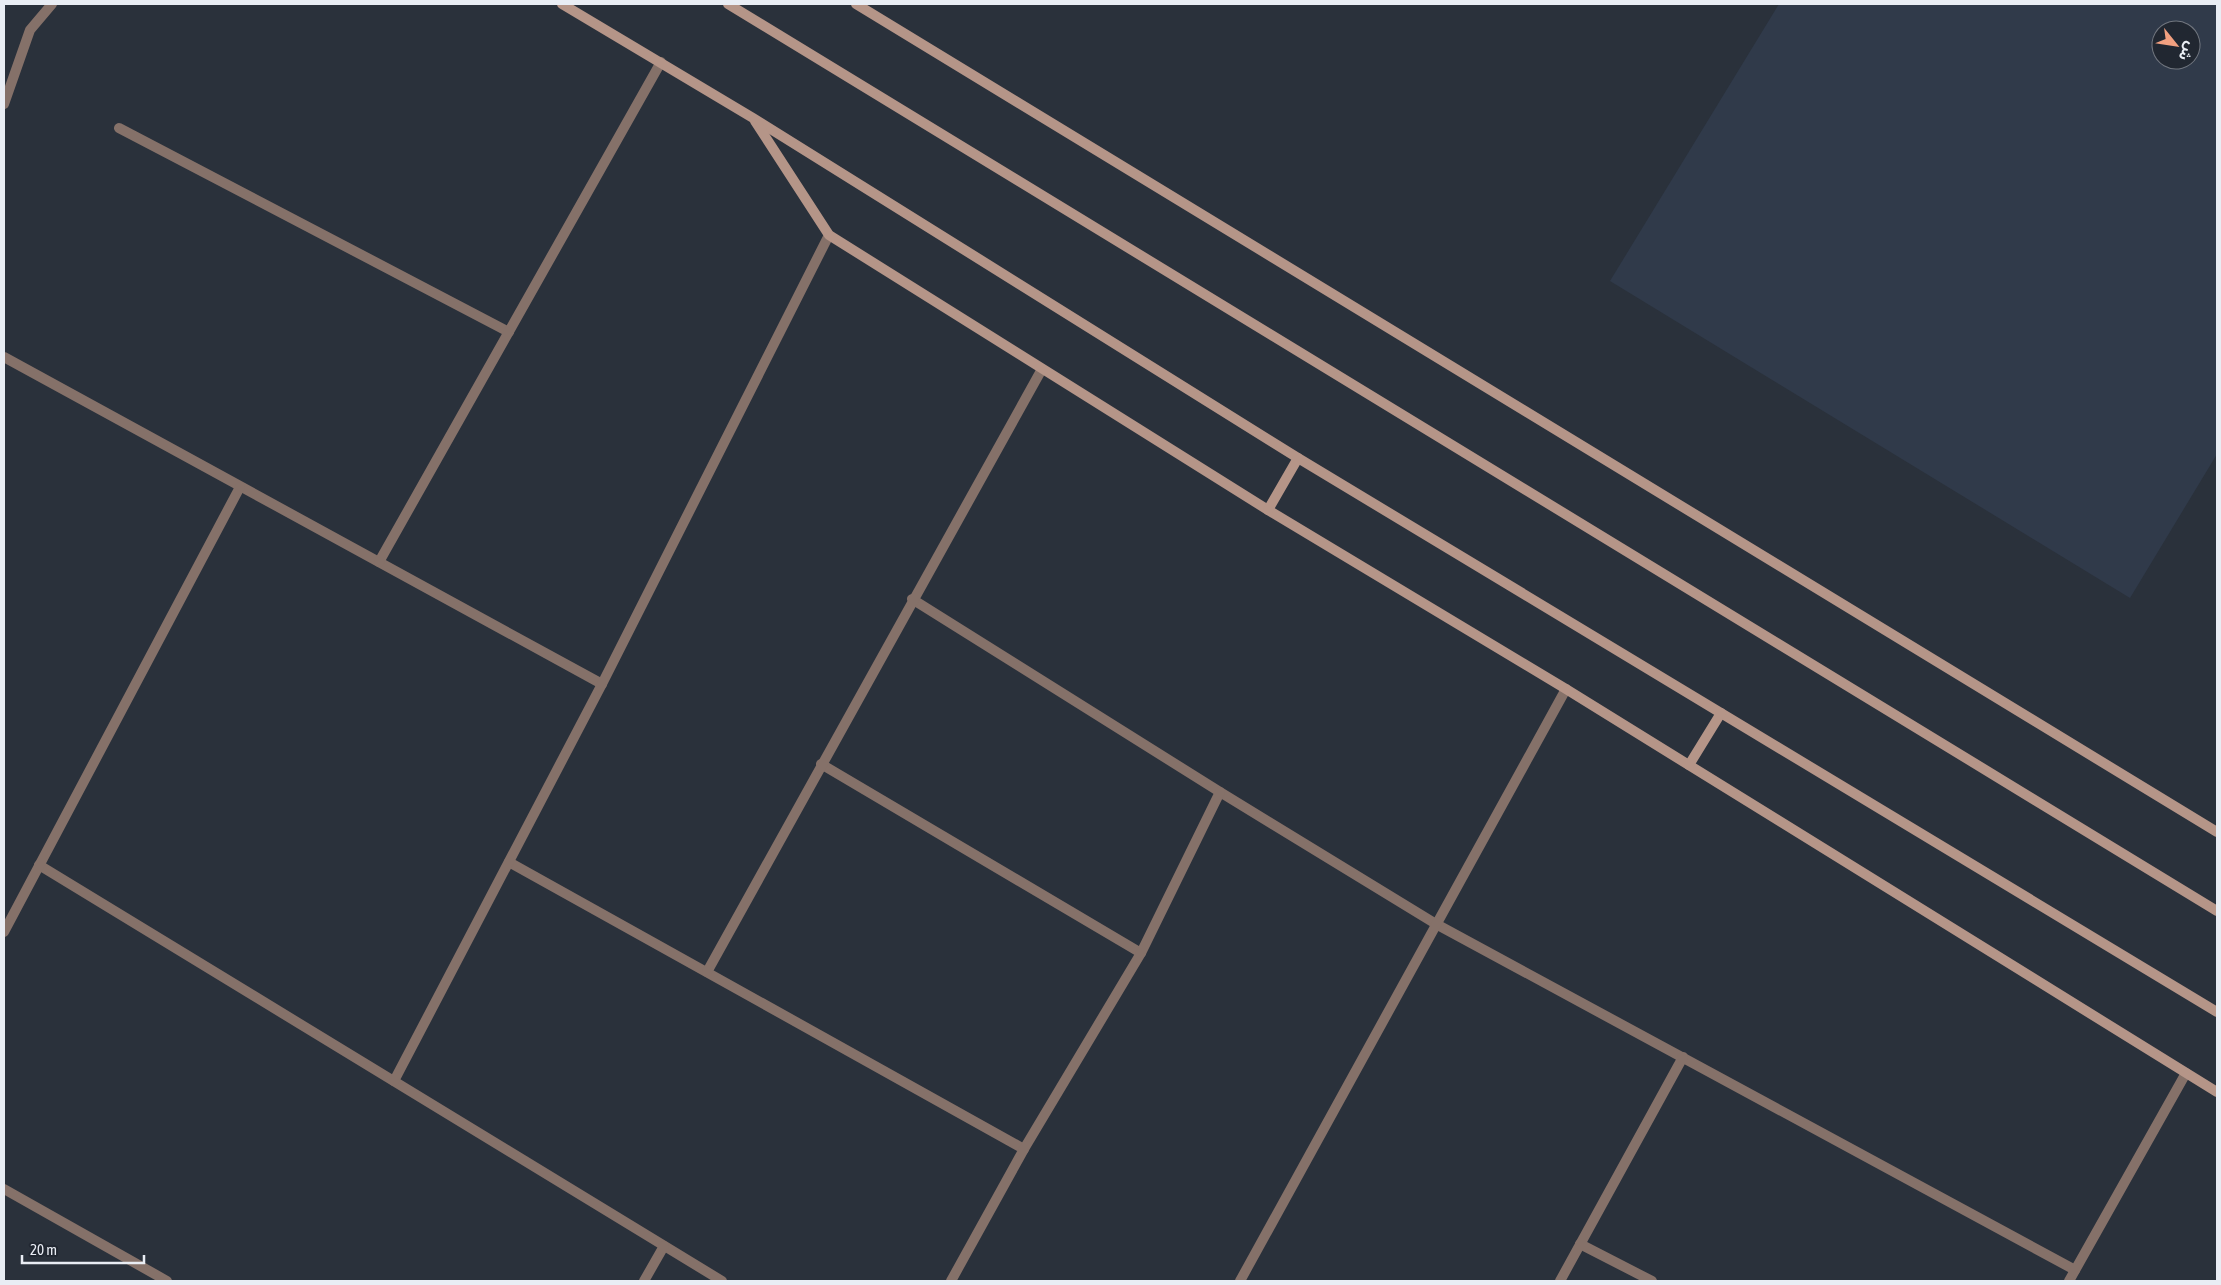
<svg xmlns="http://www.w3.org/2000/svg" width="2221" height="1285" viewBox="0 0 2221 1285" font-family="'Asap Condensed','Noto Sans Arabic',sans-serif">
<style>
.built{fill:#303a4a;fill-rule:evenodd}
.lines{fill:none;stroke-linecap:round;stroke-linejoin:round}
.street{stroke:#857169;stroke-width:10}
.secondary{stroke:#b59588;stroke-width:10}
</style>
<rect width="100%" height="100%" fill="#2a313b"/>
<path class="built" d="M1779,4H2217V454L2130,598L1610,281ZM2161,30H2191V60H2161Z"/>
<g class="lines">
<g class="street">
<polyline points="4,104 30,30 52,4"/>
<polyline points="119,128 509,332"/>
<polyline points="4,357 602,684"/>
<polyline points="379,562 661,62"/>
<polyline points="912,599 1220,792 1436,924 2075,1270"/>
<polyline points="821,764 1141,953"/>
<polyline points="509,862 1024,1149"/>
<polyline points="39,865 722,1281"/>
<polyline points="4,932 240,487"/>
<polyline points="707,972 1042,369"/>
<polyline points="394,1081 602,684 829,235"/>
<polyline points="4,1189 167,1281"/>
<polyline points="1580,1244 1652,1281"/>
<polyline points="644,1281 664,1246"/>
<polyline points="951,1281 1024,1149 1141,953 1220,792"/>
<polyline points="1240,1281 1566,689"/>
<polyline points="1560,1281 1683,1057"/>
<polyline points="2069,1281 2186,1073"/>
</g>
<g class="secondary">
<polyline points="562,4 753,118 1298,458 2217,1012"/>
<polyline points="728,4 2217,911"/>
<polyline points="856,4 2217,832"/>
<polyline points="755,121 829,235 1268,510 1566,689 2217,1092"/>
<polyline points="1268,510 1298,458"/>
<polyline points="1689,765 1721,713"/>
</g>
</g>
<rect width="2221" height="1285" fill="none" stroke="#e9edf4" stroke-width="10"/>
<g transform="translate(2176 45) rotate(120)"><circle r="24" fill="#212731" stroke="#71767f"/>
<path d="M0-4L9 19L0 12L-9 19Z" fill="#f2a080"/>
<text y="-8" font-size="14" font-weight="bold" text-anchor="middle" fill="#e9edf4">ش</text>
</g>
<path d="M22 1255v8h122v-8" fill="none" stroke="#e9edf4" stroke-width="2.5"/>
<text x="30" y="1255" font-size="15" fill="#e9edf4" stroke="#212731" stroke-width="4" paint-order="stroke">20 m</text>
</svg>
